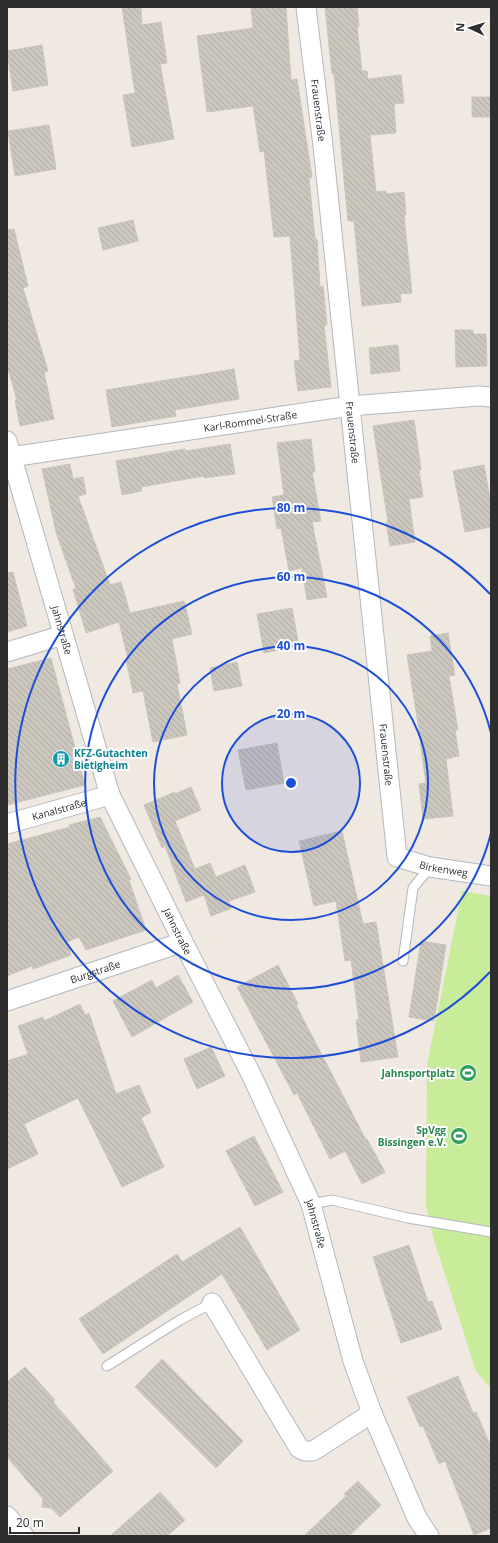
<svg xmlns="http://www.w3.org/2000/svg" width="498" height="1543" viewBox="0 0 498 1543" font-family="'Open Sans',sans-serif">
<style>
.pitch{fill:#c9ec9a}
.building{fill:url(#building-back-hatch);stroke:#cbc5ba}
.lines{fill:none;stroke-linecap:round;stroke-linejoin:round}
.service-casing{stroke:#b4b7c1;stroke-width:11}
.minor-casing{stroke:#b4b7c1;stroke-width:21}
.service{stroke:#fff;stroke-width:9}
.minor{stroke:#fff;stroke-width:19}
.ring{fill:none;stroke:#1d4ed8;stroke-width:2}
.labels{text-anchor:middle;stroke-width:4;stroke-linejoin:round;paint-order:stroke}
.street-label{font-size:10px;fill:#2e2e2e;stroke:#fff}
.culture-label{font-size:10px;font-weight:bold;fill:#0d838f;stroke:#fff;text-anchor:start}
.leisure-label{font-size:10px;font-weight:bold;fill:#27864d;stroke:#fff;text-anchor:end}
.centre{fill:#1d4ed8;stroke:#fff;stroke-width:2}
.ring-label{font-size:12px;text-anchor:middle;font-weight:bold;fill:#1d4ed8;stroke:#fff;stroke-width:4;stroke-linejoin:round;paint-order:stroke}
</style>
<defs>
<pattern id="building-back-hatch" width="6" height="6" patternUnits="userSpaceOnUse"><rect width="6" height="6" fill="#cbc7bf"/><path d="M-1 5l2 2M0 0l6 6M5-1l2 2" fill="none" stroke="#afaba4"/></pattern>
</defs>
<rect width="100%" height="100%" fill="#efe9e1"/>
<polygon class="pitch" points="462,891 491,896 491,1389 476,1371 434,1240 426,1206 427,1065"/>
<g class="building">
<polygon points="122,7 141,7 142,25 161,22 167,63 160,64 174,139 132,147 123,95 135,93"/>
<polygon points="251,7 286,7 291,80 297,79 312,177 309,178 315,239 317,239 320,287 323,286 327,325 324,325 331,387 298,391 294,361 300,360 290,236 274,237 264,151 260,152 253,106 207,112 197,36 253,28"/>
<polygon points="325,7 357,7 359,26 357,26 362,71 367,71 368,79 401,75 404,103 394,104 396,133 370,135 376,192 386,191 386,194 404,192 406,215 404,215 412,293 400,294 401,302 362,306 354,221 348,221 334,74 332,74"/>
<polygon points="42,45 48,85 13,91 7,51"/>
<rect x="472" y="97" width="19" height="20"/>
<polygon points="49,125 56,169 15,176 8,131"/>
<polygon points="133,220 138,241 103,250 98,228"/>
<polygon points="14,229 28,286 23,288 48,371 44,372 54,419 20,426 15,400 17,400 7,366 7,230"/>
<polygon points="455,330 473,330 473,334 486,334 487,366 456,367"/>
<polygon points="395,345 398,345 400,371 371,374 369,348"/>
<polygon points="234,369 239,399 175,410 176,416 112,427 106,390"/>
<polygon points="414,420 421,469 419,470 423,497 409,499 415,542 390,546 386,522 388,522 373,426"/>
<polygon points="311,439 315,472 312,472 321,521 312,522 327,597 307,600 302,568 289,571 281,528 277,529 272,497 284,495 277,443"/>
<polygon points="230,444 235,474 204,478 204,476 141,487 142,491 122,495 116,461 185,449 186,451"/>
<polygon points="70,464 73,479 83,477 86,494 78,496 110,585 121,582 130,613 184,601 192,634 172,639 180,683 177,684 187,735 153,742 143,691 133,693 126,659 128,659 119,622 86,633 73,589 76,589 56,532 42,469"/>
<polygon points="484,465 491,504 491,527 465,532 453,471"/>
<polygon points="13,572 27,626 7,632 7,573"/>
<polygon points="292,608 299,646 264,653 257,614"/>
<polygon points="448,633 455,675 449,676 458,730 455,730 459,756 446,759 453,816 423,819 419,784 426,783 420,742 421,742 407,655 432,651 430,636"/>
<polygon points="51,658 85,785 7,805 7,669"/>
<polygon points="237,662 242,686 214,691 210,668"/>
<polygon points="277,743 284,783 246,790 238,750"/>
<polygon points="191,787 201,810 175,821 195,869 210,863 216,877 245,865 255,892 229,901 232,908 211,916 204,895 186,902 165,846 162,848 144,805 175,792 175,794"/>
<polygon points="100,817 131,879 129,880 146,930 86,950 79,937 67,942 71,955 33,969 32,966 7,976 7,844 70,827 69,825"/>
<polygon points="342,831 363,924 376,922 398,1057 361,1062 356,1020 359,1020 351,960 345,961 336,901 314,906 299,841"/>
<polygon points="421,941 446,945 434,1021 409,1017"/>
<polygon points="278,965 298,1004 296,1005 366,1140 367,1139 385,1172 362,1184 345,1151 330,1159 297,1093 294,1095 237,987"/>
<polygon points="178,975 193,1002 132,1037 113,1001 152,980 156,988"/>
<polygon points="80,1004 85,1015 89,1013 116,1094 139,1085 151,1112 141,1118 164,1167 122,1187 78,1098 24,1124 38,1154 7,1169 7,1061 28,1054 18,1026 43,1017 44,1021"/>
<polygon points="211,1047 225,1076 197,1089 184,1059"/>
<polygon points="254,1136 283,1192 255,1206 226,1151"/>
<polygon points="240,1227 300,1330 267,1350 222,1274 103,1354 79,1319 177,1254 182,1262"/>
<polygon points="409,1245 428,1302 432,1301 442,1329 401,1343 373,1257"/>
<polygon points="162,1359 243,1441 216,1468 135,1387"/>
<polygon points="25,1367 55,1400 53,1402 113,1471 60,1517 51,1508 42,1507 43,1499 7,1457 7,1382"/>
<polygon points="458,1376 473,1413 476,1412 491,1447 491,1528 474,1535 445,1461 439,1464 423,1426 420,1427 407,1397"/>
<polygon points="358,1481 381,1505 349,1536 304,1536 346,1496 344,1494"/>
<polygon points="160,1492 185,1520 167,1536 110,1536"/>
</g>
<g class="lines">
<g class="service-casing">
<g id="service">
<polyline points="403,961 413,888 430,867"/>
<polyline points="311,1204 332,1200 408,1218 491,1232"/>
<polyline points="107,1366 180,1320 212,1303"/>
</g>
</g>
<g class="minor-casing">
<g id="minor">
<path id="s1" d="M306,7L323,146L397,857L430,867L491,876"/>
<path id="s2" d="M7,441L110,795L183,942L251,1074L311,1204L353,1361L372,1413L417,1518L429,1536"/>
<path id="s3" d="M11,457L350,406L478,396L491,397"/>
<polyline points="7,652 63,635"/>
<path id="s4" d="M7,824L110,795"/>
<path id="s5" d="M7,1001L183,942"/>
<polyline points="212,1303 299,1448 305,1451 313,1451 372,1413"/>
<polyline points="7,1516 24,1536"/>
</g>
</g>
<use href="#service" class="service"/>
<use href="#minor" class="minor"/>
</g>
<circle cx="291" cy="783" r="69" fill="#1d4ed8" fill-opacity=".12"/>
<g class="ring">
<circle cx="291" cy="783" r="69"/>
<circle cx="291" cy="783" r="137"/>
<path d="M491 833A206 206 0 1 1 491 733"/>
<path d="M490 972A275 275 0 1 1 490 594"/>
</g>
<defs>
<g id="building-disc" transform="scale(0.9)"><circle r="9.5" fill="#0f9aa8" stroke="#fff"/><path d="M-4-6H4V6H1V3H-1V6H-4ZM-2.5-4.3h1.7v1.8h-1.7ZM.8-4.3h1.7v1.8H.8ZM-2.5-1h1.7V.8h-1.7ZM.8-1h1.7V.8H.8Z" fill="#fff"/></g>
<g id="stadium-disc" transform="scale(0.9)"><circle r="9.5" fill="#2e9e5b" stroke="#fff"/><path d="M0-5a6.5 5 0 1 0 0 10a6.5 5 0 1 0 0-10ZM-3.5-1.8h7v3.6h-7Z" fill="#fff"/></g>
</defs>
<g fill-rule="evenodd">
<use href="#building-disc" x="61" y="759"/>
<use href="#stadium-disc" x="468" y="1073"/>
<use href="#stadium-disc" x="459" y="1136"/>
</g>
<g class="labels">
<g class="street-label">
<text dy="4" stroke="none"><textPath href="#s1" startOffset="104">Frauenstraße</textPath></text>
<text dy="4" stroke="none"><textPath href="#s3" startOffset="242">Karl-Rommel-Straße</textPath></text>
<text dy="4" stroke="none"><textPath href="#s1" startOffset="428">Frauenstraße</textPath></text>
<text dy="4" stroke="none"><textPath href="#s2" startOffset="197">Jahnstraße</textPath></text>
<text dy="4" stroke="none"><textPath href="#s1" startOffset="752">Frauenstraße</textPath></text>
<text dy="4" stroke="none"><textPath href="#s4" startOffset="54">Kanalstraße</textPath></text>
<text dy="4" stroke="none"><textPath href="#s1" startOffset="903">Birkenweg</textPath></text>
<text dy="4" stroke="none"><textPath href="#s2" startOffset="521">Jahnstraße</textPath></text>
<text dy="4" stroke="none"><textPath href="#s5" startOffset="93">Burgstraße</textPath></text>
<text dy="4" stroke="none"><textPath href="#s2" startOffset="845">Jahnstraße</textPath></text>
</g>
<g class="culture-label">
<text x="74" y="757">KFZ-Gutachten<tspan x="74" dy="12">Bietigheim</tspan></text>
</g>
<g class="leisure-label">
<text x="455" y="1077">Jahnsportplatz</text>
<text x="446" y="1134">SpVgg<tspan x="446" dy="12">Bissingen e.V.</tspan></text>
</g>
</g>
<circle cx="291" cy="783" r="6" class="centre"/>
<g class="ring-label">
<text x="291" y="512">80 m</text>
<text x="291" y="581">60 m</text>
<text x="291" y="650">40 m</text>
<text x="291" y="718">20 m</text>
</g>
<rect width="498" height="1543" fill="none" stroke="#2e2e2e" stroke-width="16"/>
<g transform="translate(470 28) rotate(274)" stroke="#ffffff" stroke-width="3" paint-order="stroke">
<path d="M0-3L7 15L0 10L-7 15Z" fill="#2e2e2e"/>
<text y="-6" font-size="11" font-weight="bold" text-anchor="middle" fill="#2e2e2e">N</text>
</g>
<path d="M10 1527v6h69v-6" fill="none" stroke="#2e2e2e" stroke-width="2"/>
<text x="16" y="1527" font-size="12" fill="#2e2e2e" stroke="#ffffff" stroke-width="3" paint-order="stroke">20 m</text>
</svg>
